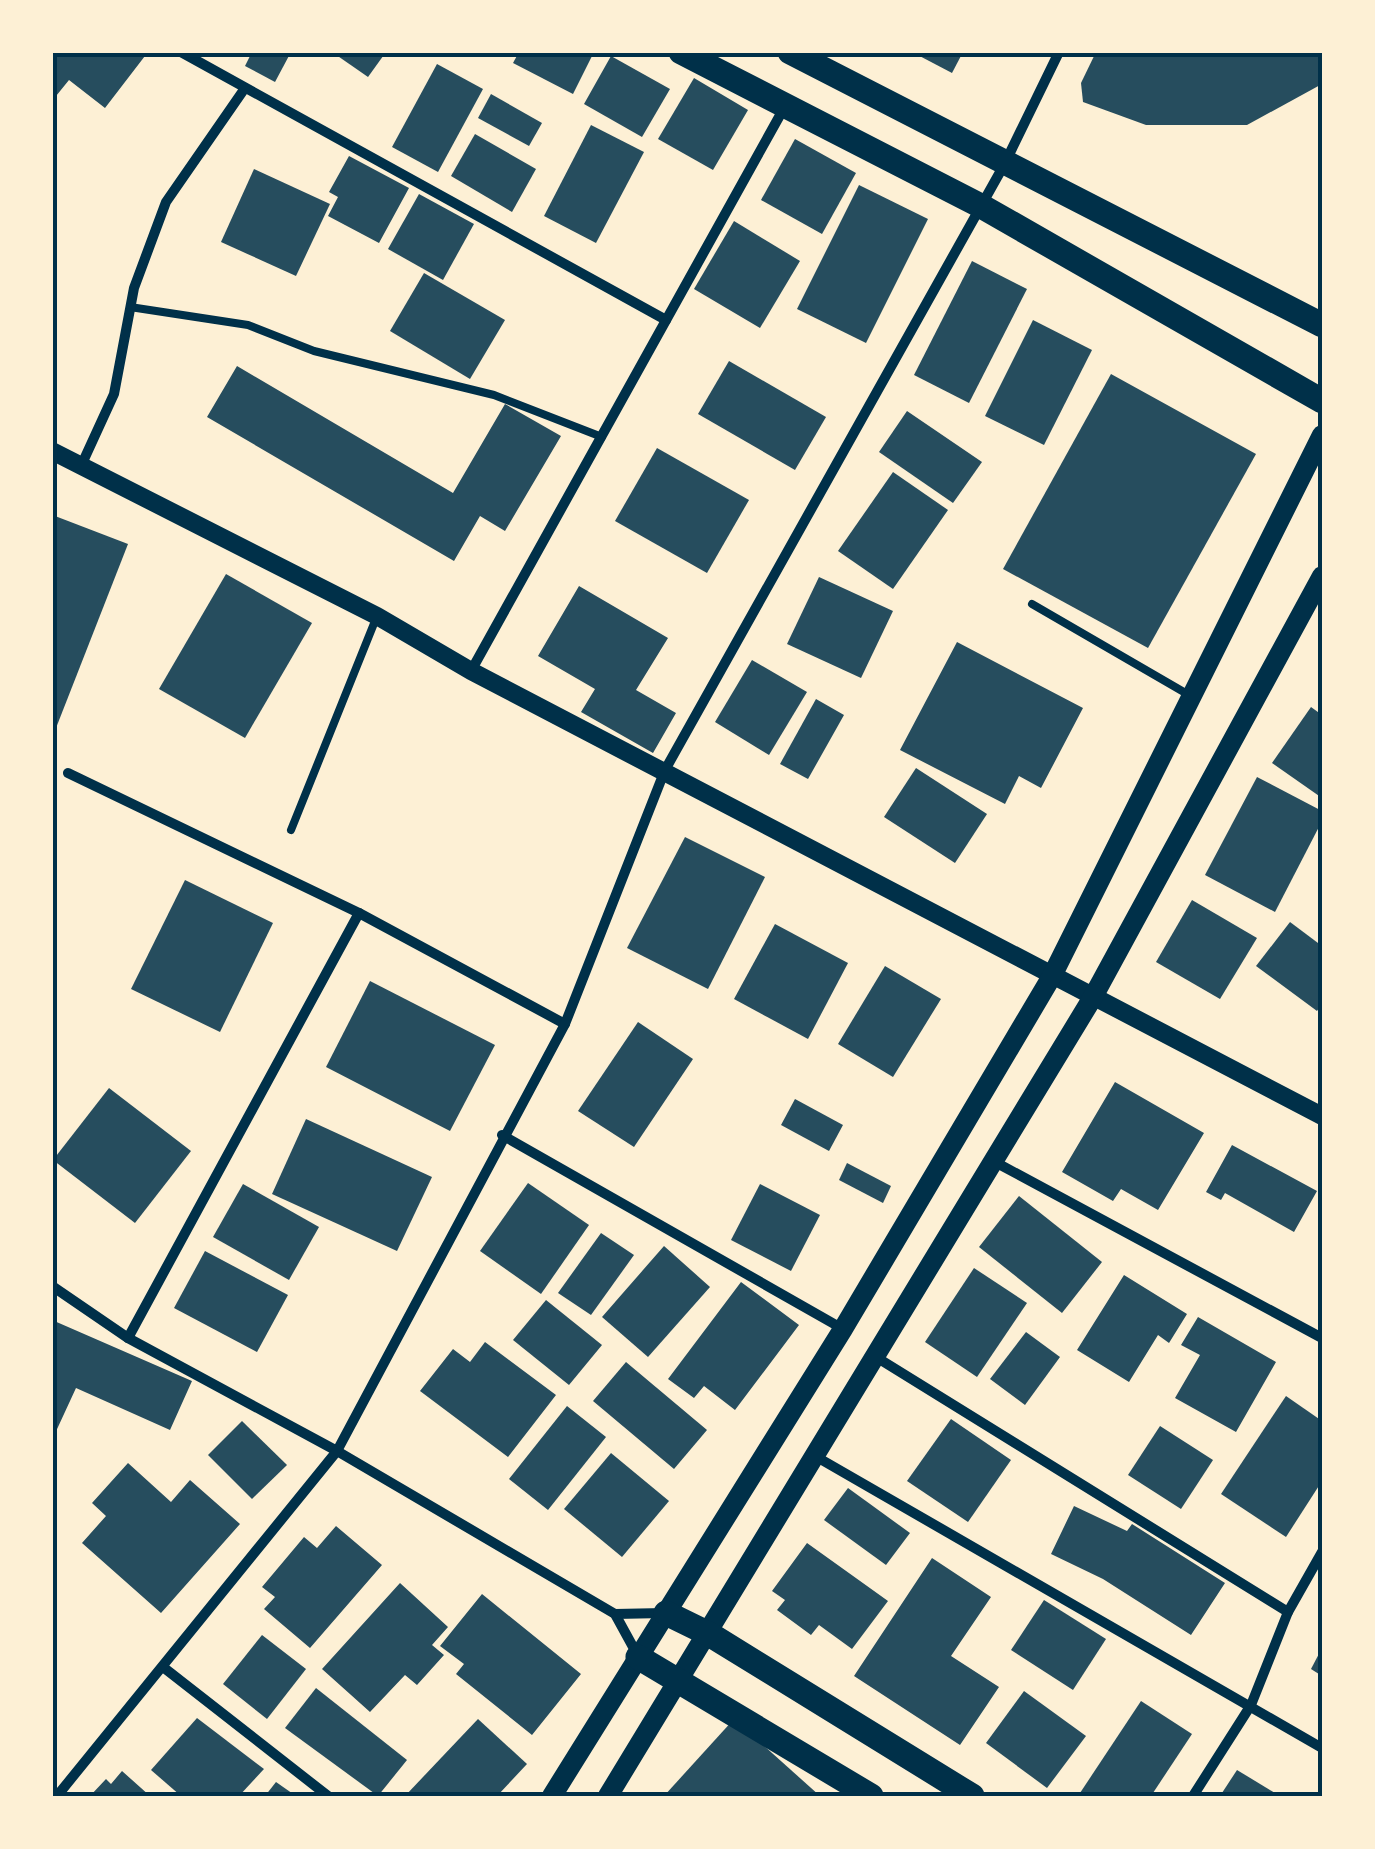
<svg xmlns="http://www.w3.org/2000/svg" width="1375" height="1849" viewBox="0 0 1375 1849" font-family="Lato,sans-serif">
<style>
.building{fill:#264d5e}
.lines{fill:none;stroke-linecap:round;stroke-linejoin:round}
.service{stroke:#003049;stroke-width:8}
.minor{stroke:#003049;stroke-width:10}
.tertiary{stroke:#003049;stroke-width:18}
.secondary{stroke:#003049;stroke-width:20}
.primary{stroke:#003049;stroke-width:25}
.neatline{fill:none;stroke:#003049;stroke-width:4}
</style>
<rect width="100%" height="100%" fill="#fdf0d5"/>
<g class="building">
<polygon points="52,52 148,52 105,108 69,80 52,101"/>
<polygon points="252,52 291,52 275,82 245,66"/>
<polygon points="332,52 386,52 368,77"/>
<polygon points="519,52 594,52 573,94 513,63"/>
<polygon points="912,52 963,52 952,73"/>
<polygon points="1096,52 1322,52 1322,84 1247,125 1146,125 1083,102 1081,83"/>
<polygon points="611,56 670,89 642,137 584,104"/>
<polygon points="437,64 483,89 438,172 392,147"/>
<polygon points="694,78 748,110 713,170 658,139"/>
<polygon points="491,94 542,123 529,146 478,118"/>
<polygon points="591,125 644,152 596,243 544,216"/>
<polygon points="475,134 536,169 512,212 451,176"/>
<polygon points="795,139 856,173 822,234 761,200"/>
<polygon points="349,156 409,188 379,243 328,216 338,197 329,192"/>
<polygon points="254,169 330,204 296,276 221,242"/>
<polygon points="859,185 928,219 866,343 797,309"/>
<polygon points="419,194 474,224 443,280 388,249"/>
<polygon points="734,221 800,261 760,328 694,289"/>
<polygon points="972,261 1027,289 969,403 914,375"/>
<polygon points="424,273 505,320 470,379 390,331"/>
<polygon points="1033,320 1092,350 1044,445 985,416"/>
<polygon points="729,361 826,417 795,470 698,414"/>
<polygon points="237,366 453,493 505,404 561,436 505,531 480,516 454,561 207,417"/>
<polygon points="1111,374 1256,454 1148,648 1003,569"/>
<polygon points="907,411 982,462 953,503 879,452"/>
<polygon points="657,448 749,500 707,573 615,521"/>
<polygon points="893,472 948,510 893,589 838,551"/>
<polygon points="55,516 128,544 56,728 52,727"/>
<polygon points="226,574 312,623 245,738 159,689"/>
<polygon points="819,577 893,611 861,678 787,644"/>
<polygon points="579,586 668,638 636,690 676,713 653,753 581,712 595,689 538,656"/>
<polygon points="957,642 1083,708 1041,788 1019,776 1005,804 900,750"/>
<polygon points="752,660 807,692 769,755 715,722"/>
<polygon points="816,699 844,715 808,779 780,764"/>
<polygon points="1311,707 1322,715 1322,798 1272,763"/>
<polygon points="916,768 987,814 955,863 884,817"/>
<polygon points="1257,777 1322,811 1322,821 1275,912 1205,875"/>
<polygon points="685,837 765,877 708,989 627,948"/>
<polygon points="185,880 273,923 220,1032 131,989"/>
<polygon points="1192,900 1257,938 1220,999 1156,962"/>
<polygon points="1290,922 1322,946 1322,1004 1317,1011 1256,966"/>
<polygon points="775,924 848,963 808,1039 734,999"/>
<polygon points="885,966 941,999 893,1077 838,1044"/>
<polygon points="370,981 495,1045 450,1131 326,1067"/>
<polygon points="638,1022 693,1059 634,1147 578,1111"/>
<polygon points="1115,1082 1204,1133 1158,1210 1121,1189 1113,1201 1062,1172"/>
<polygon points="109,1088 191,1151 135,1223 53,1160"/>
<polygon points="795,1099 843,1125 829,1151 781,1125"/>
<polygon points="306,1119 432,1177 397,1251 272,1194"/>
<polygon points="1232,1145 1317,1191 1294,1232 1225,1193 1221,1200 1206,1192"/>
<polygon points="847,1163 891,1186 883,1203 839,1180"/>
<polygon points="528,1183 589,1225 541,1294 480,1251"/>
<polygon points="243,1184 319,1227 289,1280 213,1237"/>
<polygon points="760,1184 820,1215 791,1271 731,1240"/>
<polygon points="1019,1196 1102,1262 1062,1313 979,1247"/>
<polygon points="601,1233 634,1255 591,1315 558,1293"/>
<polygon points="664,1246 710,1287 648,1357 602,1317"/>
<polygon points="205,1251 288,1295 257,1352 174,1308"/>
<polygon points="974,1268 1027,1303 977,1377 925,1342"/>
<polygon points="1124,1275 1187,1314 1169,1343 1158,1335 1129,1382 1077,1350"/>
<polygon points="741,1282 799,1325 735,1410 704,1386 694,1398 668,1379"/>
<polygon points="546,1300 602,1345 569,1385 513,1340"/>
<polygon points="1198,1317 1276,1362 1236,1432 1175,1398 1200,1355 1181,1345"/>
<polygon points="52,1320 192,1381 170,1430 76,1388 52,1440"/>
<polygon points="1026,1332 1060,1357 1025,1405 990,1379"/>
<polygon points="485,1342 556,1395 508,1457 420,1391 453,1349 470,1362"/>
<polygon points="626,1362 707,1430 674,1469 593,1401"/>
<polygon points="1286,1396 1322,1421 1322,1481 1286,1537 1221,1494"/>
<polygon points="567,1406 606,1437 548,1510 509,1479"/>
<polygon points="951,1419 1011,1460 968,1522 907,1481"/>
<polygon points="242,1421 287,1465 252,1499 208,1455"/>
<polygon points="1160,1426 1213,1460 1181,1509 1128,1475"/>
<polygon points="611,1453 669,1501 622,1557 564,1509"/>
<polygon points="128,1463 171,1502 190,1480 240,1524 161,1613 82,1543 106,1516 92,1503"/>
<polygon points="848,1488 910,1533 886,1565 824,1520"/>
<polygon points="1074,1506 1127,1531 1132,1524 1225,1583 1191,1635 1103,1579 1051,1554"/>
<polygon points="336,1526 382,1565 310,1648 264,1609 275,1597 262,1587 304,1537 317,1548"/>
<polygon points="807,1543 888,1601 852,1649 819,1625 811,1635 777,1610 785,1600 772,1591"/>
<polygon points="932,1558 991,1597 951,1656 999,1687 960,1745 854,1676"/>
<polygon points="400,1583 448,1627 432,1645 444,1655 417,1685 405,1675 370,1712 322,1669"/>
<polygon points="482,1594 581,1674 532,1735 456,1674 464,1664 440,1646"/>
<polygon points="1044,1600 1106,1639 1073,1690 1011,1650"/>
<polygon points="262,1635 306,1669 267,1719 223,1684"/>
<polygon points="1322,1648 1322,1676 1311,1669"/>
<polygon points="316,1688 407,1760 378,1796 285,1728"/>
<polygon points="1024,1691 1086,1736 1047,1788 986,1743"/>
<polygon points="1141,1701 1192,1734 1151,1796 1085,1796 1080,1793"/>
<polygon points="197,1718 264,1769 239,1796 181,1796 151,1770"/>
<polygon points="478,1719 527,1764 497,1796 405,1796"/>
<polygon points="734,1719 820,1796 664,1796"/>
<polygon points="1237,1770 1280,1796 1220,1796"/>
<polygon points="122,1771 150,1796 90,1796 106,1779 111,1784"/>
<polygon points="276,1782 296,1796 265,1796"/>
</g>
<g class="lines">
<g class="service">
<polyline points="130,307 248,325 314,351 494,395 602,437"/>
<polyline points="1032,604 1189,695"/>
<polyline points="291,830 377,616"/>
</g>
<g class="minor">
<polyline points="181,52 666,320"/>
<polyline points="81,466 114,394 134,288 166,202 245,88"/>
<polyline points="471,671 784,108"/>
<polyline points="68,773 359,913 565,1024"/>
<polyline points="502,1135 843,1329"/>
<polyline points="995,1162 1322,1338"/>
<polyline points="52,1286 128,1338 337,1451 615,1614 638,1656"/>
<polyline points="128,1338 359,913"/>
<polyline points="876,1357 1288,1612"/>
<polyline points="815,1456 1322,1748"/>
<polyline points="615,1614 664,1613"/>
<polyline points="163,1667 328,1796"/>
<polyline points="57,1796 337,1451 565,1024 665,770 1004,165 1059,52"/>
<polyline points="1193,1796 1251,1705 1288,1612 1322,1552"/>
</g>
<polyline class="tertiary" points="52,451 377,616 471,671 1322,1116"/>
<g class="secondary">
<polyline points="552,1796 843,1329 1052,976 1322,435"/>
<polyline points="608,1796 1093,997 1322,576"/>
</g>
<g class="primary">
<polyline points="681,52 981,206 1322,401"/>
<polyline points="790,52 1322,325"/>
<polyline points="666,1613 709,1634 972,1796"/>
<polyline points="638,1657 871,1796"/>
</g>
</g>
<rect width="1375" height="1849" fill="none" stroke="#fdf0d5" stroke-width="110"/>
<rect x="55" y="55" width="1265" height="1739" class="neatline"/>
</svg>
